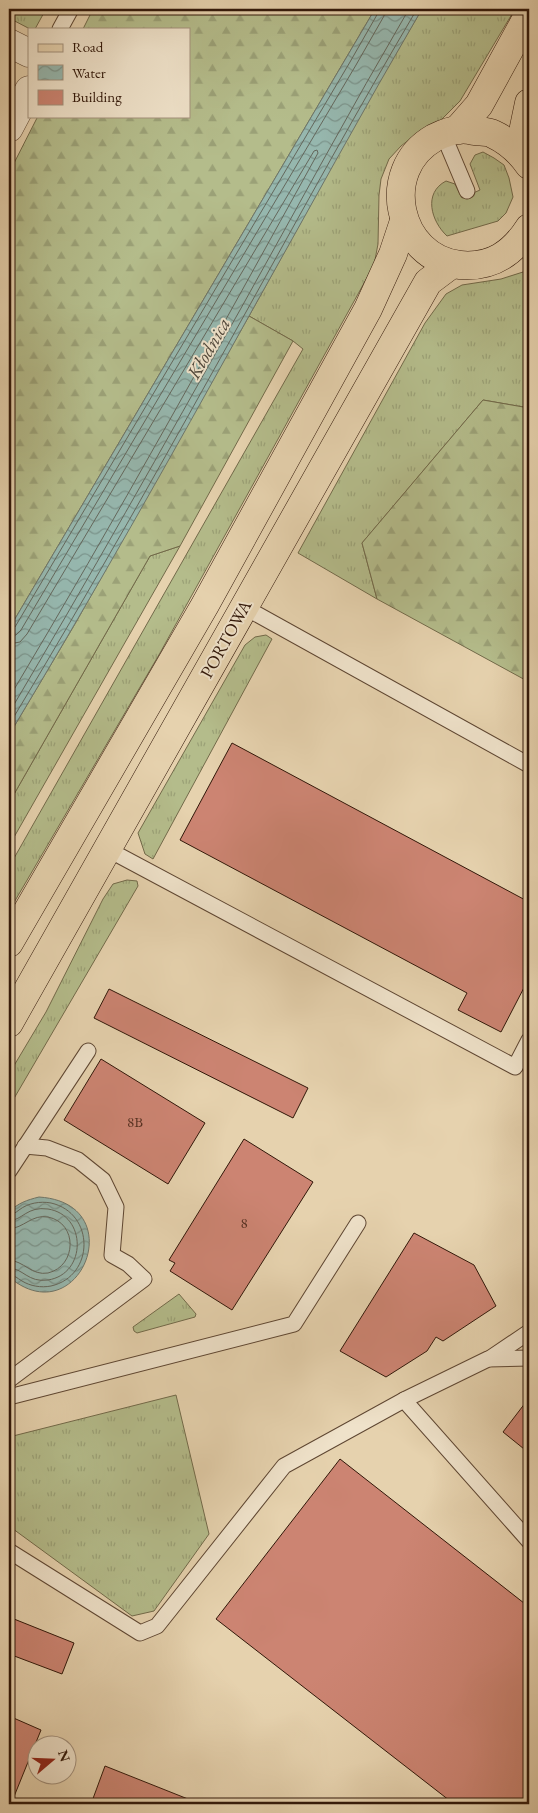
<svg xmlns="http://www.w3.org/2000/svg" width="538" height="1813" viewBox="0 0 538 1813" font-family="'EB Garamond',serif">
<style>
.grass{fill:url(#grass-tufts);stroke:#726a4a}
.forest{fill:url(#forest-firs);stroke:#726a4a}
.water{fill:url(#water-waves);stroke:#6e776c}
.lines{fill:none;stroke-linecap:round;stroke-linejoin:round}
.shore{stroke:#64675c;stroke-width:1}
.building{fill:#cc8472;stroke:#311709}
.lane-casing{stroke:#5e4632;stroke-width:17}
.street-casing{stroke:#5e4632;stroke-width:29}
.primary-casing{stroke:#311709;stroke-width:29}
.lane{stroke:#efe2ca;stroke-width:15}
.street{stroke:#efe2ca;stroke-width:28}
.primary{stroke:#e6d2ae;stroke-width:28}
.labels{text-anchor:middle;stroke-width:4;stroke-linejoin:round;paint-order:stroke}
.number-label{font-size:15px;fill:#583223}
.street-label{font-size:18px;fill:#311709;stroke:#efe2ca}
.water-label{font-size:19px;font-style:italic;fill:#4f473b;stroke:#efe2ca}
</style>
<defs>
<pattern id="grass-tufts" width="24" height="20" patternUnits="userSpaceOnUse" patternTransform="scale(1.25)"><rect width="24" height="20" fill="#b4bc8b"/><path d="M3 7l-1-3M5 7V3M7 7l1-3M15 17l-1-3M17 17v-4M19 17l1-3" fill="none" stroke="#9ba177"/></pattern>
<pattern id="forest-firs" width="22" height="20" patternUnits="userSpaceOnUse" patternTransform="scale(1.25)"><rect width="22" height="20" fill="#b4bc8b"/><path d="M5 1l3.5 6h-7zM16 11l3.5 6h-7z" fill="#9ba177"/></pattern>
<pattern id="water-waves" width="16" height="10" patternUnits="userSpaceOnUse" patternTransform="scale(1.25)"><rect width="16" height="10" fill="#96b7ae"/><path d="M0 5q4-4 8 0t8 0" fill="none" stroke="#7b948c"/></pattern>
</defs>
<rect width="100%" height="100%" fill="#e6d2ae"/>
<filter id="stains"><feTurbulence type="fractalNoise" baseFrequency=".004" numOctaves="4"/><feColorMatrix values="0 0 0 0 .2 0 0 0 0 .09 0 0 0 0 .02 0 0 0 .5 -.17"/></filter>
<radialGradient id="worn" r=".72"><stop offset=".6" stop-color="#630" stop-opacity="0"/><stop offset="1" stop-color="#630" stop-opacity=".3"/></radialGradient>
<g class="grass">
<polygon points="9,9 46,9 35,29 30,29 9,18"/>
<polygon points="422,9 515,9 460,101 437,124 418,133 401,146 389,159 381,179 379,195 378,244 374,265 160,653 9,911 9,867 303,349 293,341 249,316 372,94"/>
<path d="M483,152L494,158L504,165L509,178L513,197L506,213L498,221L447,236C431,221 423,193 446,181L455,184L462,198L480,190L470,164L475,155Z"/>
<polygon points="523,272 529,273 529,408 483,400 362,543 377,599 298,553 425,323 446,294 462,285 501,279"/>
<polygon points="180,546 9,846 9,803 150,556"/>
<polygon points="266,635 272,639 153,859 145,854 138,833 245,645 255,637"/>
<polygon points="127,880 137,881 138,886 9,1107 9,1074 46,1012 103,899 113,884"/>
<polygon points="179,1294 196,1314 195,1317 137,1333 134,1331 133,1327"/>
<polygon points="176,1395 209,1534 154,1611 132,1616 9,1526 9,1437"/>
</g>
<g class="forest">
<polygon points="93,9 375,9 9,629 9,173 38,116 189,116 189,29 83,29"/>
<polygon points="249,316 293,341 180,546 150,556 9,803 9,735 75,624"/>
<polygon points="483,400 529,408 529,682 377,599 362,543"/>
</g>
<g class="water">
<path d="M375,9H422C363,110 307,213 249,316C171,457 92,597 9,735V629Z"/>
<path d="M39,1197C133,1203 79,1336 9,1277V1212C18,1203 27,1200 39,1197Z"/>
</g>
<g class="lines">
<g class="shore">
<polyline points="9,630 15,627 350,62 378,13 379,9"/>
<polyline points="9,636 16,635 21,630 356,65 384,16 385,9"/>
<path d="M9,644L20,642L27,634L314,151L317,150L318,153C217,336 116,519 9,698"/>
<path d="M9,713C88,580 164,445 240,310C296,210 351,108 409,9"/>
<path d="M9,725C91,589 169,451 246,312C302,211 358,109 417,9"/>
<path d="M9,1215C14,1214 15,1213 19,1210C28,1203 40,1201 51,1203C95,1213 95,1276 51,1286C41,1288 30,1286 22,1281C17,1278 14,1275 9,1274"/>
<path d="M9,1221C23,1220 27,1206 48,1209C87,1215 87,1274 48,1280C28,1283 23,1268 9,1268"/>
<path d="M9,1229C24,1228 32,1214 48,1217C78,1223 77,1266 48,1273C32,1276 24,1261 9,1260"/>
</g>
</g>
<g class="building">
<polygon points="232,743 529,902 529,978 501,1032 458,1010 467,993 180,840"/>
<polygon points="109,989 308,1088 293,1118 94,1018"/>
<polygon points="101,1059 205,1123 168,1184 64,1120"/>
<polygon points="244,1139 313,1182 232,1310 170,1271 175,1263 169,1260"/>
<polygon points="414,1233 474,1265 496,1306 443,1341 436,1337 427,1351 386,1377 340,1351"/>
<polygon points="529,1398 529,1453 503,1432"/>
<polygon points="340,1459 529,1607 529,1804 454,1804 216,1619"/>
<polygon points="9,1617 74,1643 62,1674 9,1654"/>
<polygon points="9,1716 41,1730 11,1804 9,1804"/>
<polygon points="105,1766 198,1803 198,1804 91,1804"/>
</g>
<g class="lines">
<g class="lane-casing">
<g id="lane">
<polyline points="60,29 71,9"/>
<polyline points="443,134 467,191"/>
<polyline points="244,607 529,765"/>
<polyline points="107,849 515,1067 529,1040"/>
<polyline points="9,1171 88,1051"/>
<polyline points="489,1359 529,1332"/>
<polyline points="9,1380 144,1279 128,1264 112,1255 116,1207 103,1180 78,1160 47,1148 25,1146"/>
<polyline points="9,1397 294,1324 358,1223"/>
<polyline points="404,1400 488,1359 529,1358"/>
<polyline points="9,1551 140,1633 157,1626 284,1466 404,1400 529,1541"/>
</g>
</g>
<g class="street-casing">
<g id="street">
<polyline points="9,43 29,53"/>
<polyline points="9,128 29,90"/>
</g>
</g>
<g class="primary-casing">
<g id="primary">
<polyline points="458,129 479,105 529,14"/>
<polyline points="519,151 529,103"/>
<path d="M529,165C520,152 508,141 493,134C488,131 480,132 474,131C469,130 464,129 459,130C451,130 442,134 434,138C378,170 397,258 460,265C492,268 513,253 529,228"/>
<polyline points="9,943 205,605 368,309 393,254 404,221"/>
<polyline points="9,1023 428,282 452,264"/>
</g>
</g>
<use href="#lane" class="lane"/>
<use href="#street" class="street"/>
<use href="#primary" class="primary"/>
</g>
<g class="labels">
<g class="number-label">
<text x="135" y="1127">8B</text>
<text x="244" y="1228">8</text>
</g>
<g class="street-label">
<text transform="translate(226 639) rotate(-61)" y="6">PORTOWA</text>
</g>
<g class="water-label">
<text transform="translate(208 348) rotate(-60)" y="7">Kłodnica</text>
</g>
</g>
<rect width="538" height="1813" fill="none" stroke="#e6d2ae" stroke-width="30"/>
<rect x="10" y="10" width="518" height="1793" fill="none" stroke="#311709" stroke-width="2.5"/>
<rect x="15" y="15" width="508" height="1783" fill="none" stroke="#311709"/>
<rect x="28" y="28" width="162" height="90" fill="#efe2ca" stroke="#a3917d"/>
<rect x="38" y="44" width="25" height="8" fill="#e6d2ae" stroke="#a3917d"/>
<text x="72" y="52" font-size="15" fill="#311709">Road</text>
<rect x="38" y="65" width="25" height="15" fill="url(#water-waves)" stroke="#a3917d"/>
<text x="72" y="78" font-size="15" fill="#311709">Water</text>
<rect x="38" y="90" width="25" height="15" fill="#cc8472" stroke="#a3917d"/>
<text x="72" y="102" font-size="15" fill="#311709">Building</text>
<g transform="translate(52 1760) rotate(71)"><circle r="24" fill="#efe2ca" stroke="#a3917d"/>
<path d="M0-4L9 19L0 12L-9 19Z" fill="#8f2418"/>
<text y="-8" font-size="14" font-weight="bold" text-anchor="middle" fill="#311709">N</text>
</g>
<rect width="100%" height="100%" filter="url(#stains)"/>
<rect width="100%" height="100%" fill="url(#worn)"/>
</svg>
